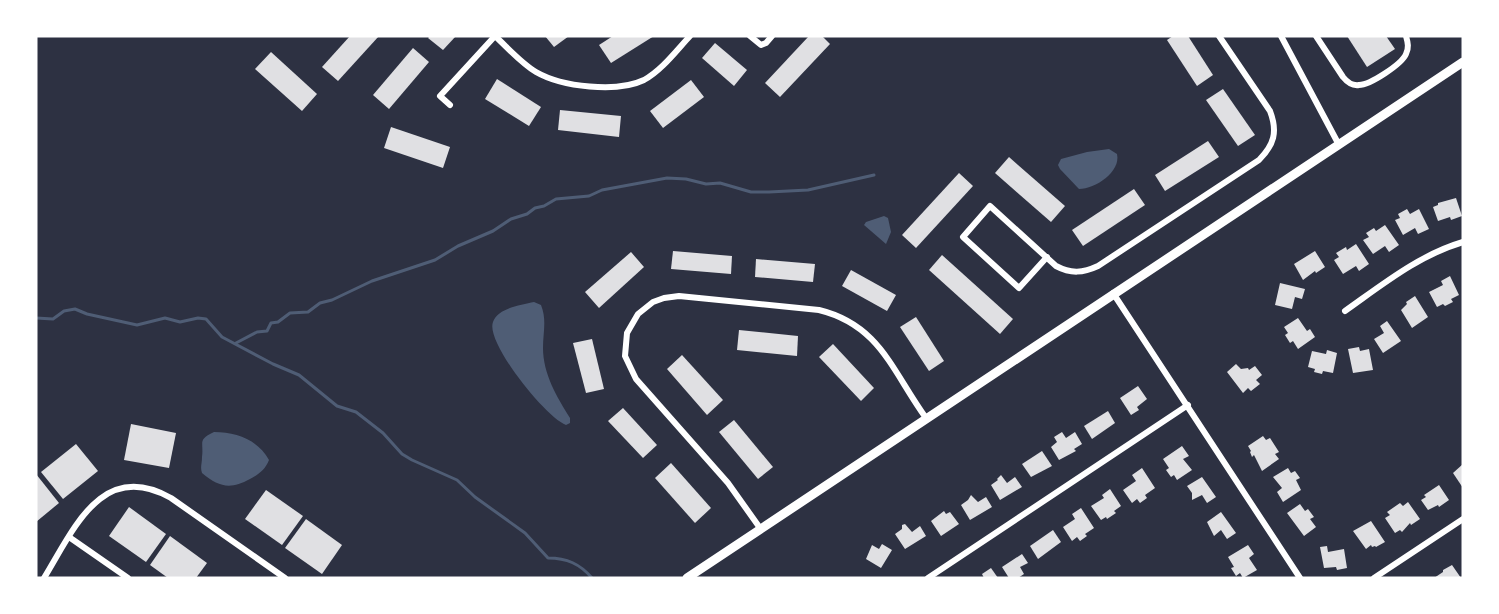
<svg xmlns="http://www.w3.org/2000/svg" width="1499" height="614" viewBox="0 0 1499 614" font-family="'Sofia Sans Condensed',sans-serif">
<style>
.water{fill:#4f5d75}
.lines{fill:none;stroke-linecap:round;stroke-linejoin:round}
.stream{stroke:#4f5d75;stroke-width:3}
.building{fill:#e0e0e3}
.minor{stroke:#fff;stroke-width:6}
.secondary{stroke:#fff;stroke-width:9}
</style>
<rect width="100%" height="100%" fill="#2d3142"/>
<g class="water">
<path d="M1109,149L1117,154C1121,172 1095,189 1079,189L1060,169L1058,165L1061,159L1087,152Z"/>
<polygon points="884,216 888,218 891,232 886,244 864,225 866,222"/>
<path d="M534,302L541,305C547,320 543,332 543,348C543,374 557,397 570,418V423L566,425C546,418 485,342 493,322C498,308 521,305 534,302Z"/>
<path d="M214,432C237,432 258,440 269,460C265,470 259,474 250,479C230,490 219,487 202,473C200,467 202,464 202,457C204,442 197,440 214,432Z"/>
</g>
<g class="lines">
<g class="stream">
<path d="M36,318L53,319L64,311L75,309L87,314L137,325L165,318L180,322L198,318L206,319L222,337L273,364L299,375L337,406L356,412L383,433L402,454L412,460L457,480L475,497L525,533L548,558C567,558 580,564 592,578"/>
<polyline points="236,343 257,332 267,331 271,323 278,322 290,313 308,312 320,303 332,300 372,281 435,260 458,246 493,231 511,219 527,214 535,208 544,206 556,199 589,196 602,190 667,178 686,179 706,184 720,183 751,192 769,192 808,190 874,175"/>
</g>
</g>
<g class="building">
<polygon points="350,36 379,36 338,81 322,67"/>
<polygon points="430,36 456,36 443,50 428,38"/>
<polygon points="545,36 569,36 554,47"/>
<polygon points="613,36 654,36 611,63 599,45"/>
<polygon points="809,36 822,36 830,44 780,97 765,83"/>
<polygon points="1173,36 1188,36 1213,75 1197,86 1167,40"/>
<polygon points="1347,36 1386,36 1395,49 1367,67"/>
<polygon points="715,43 747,70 734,86 702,58"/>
<polygon points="413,48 429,62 389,109 373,95"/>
<polygon points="271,52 317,94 302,111 255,69"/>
<polygon points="497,79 541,107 529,126 485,99"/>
<polygon points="691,80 704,97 663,128 650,111"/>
<polygon points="1223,89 1255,135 1238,146 1206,100"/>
<polygon points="560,110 621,116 619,137 558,130"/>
<polygon points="391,127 450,147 443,168 384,148"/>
<polygon points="1208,141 1219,157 1165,191 1155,175"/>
<polygon points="1009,157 1065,206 1051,222 995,173"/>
<polygon points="959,173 973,186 916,248 902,235"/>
<polygon points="1134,189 1145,205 1083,246 1072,230"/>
<polygon points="1456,198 1462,216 1451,220 1450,217 1438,221 1433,207 1438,205 1438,203"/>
<polygon points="1407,209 1410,214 1419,209 1429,229 1418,234 1415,228 1403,235 1395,220 1400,218 1398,214"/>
<polygon points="1385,225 1399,245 1389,252 1385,246 1373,254 1363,240 1369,237 1366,233 1374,228 1376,231"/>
<polygon points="1356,244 1369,264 1359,271 1356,266 1343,274 1334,260 1339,257 1336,253 1346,247 1347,250"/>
<polygon points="673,251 732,256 731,274 671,269"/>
<polygon points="1315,251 1325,267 1316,273 1315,271 1303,280 1294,264"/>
<polygon points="631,252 644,267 599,308 585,292"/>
<polygon points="942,255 1013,319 1000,334 929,270"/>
<polygon points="756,259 815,264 813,282 755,277"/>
<polygon points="851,270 896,295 887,311 842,286"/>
<polygon points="1450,276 1459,295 1451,299 1453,302 1445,306 1443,304 1437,307 1429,292 1443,285 1441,281"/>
<polygon points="1280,283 1305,289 1302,299 1295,297 1292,309 1275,305"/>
<polygon points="1415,296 1428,317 1412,328 1401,310 1407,304 1406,302"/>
<polygon points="916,317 944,361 929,371 900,327"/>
<polygon points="1298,318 1307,331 1310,329 1315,337 1298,349 1293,341 1290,343 1285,335 1288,333 1284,327"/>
<polygon points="1387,321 1401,341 1383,353 1374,339 1384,333 1380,326"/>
<polygon points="739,330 798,336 797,356 737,350"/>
<polygon points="592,339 604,389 586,393 573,343"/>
<polygon points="833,344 874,388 861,401 819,357"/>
<polygon points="1359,347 1360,351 1369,349 1373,370 1353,373 1348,349"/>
<polygon points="1327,350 1337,353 1333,373 1323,371 1322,374 1314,372 1315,369 1308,367 1312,351 1326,354"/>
<polygon points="682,355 723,400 707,415 667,369"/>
<polygon points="1236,364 1241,369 1248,368 1249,370 1255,366 1262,375 1256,380 1260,384 1251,391 1248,388 1243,393 1227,372"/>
<polygon points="1138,386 1147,399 1137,407 1139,410 1131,415 1120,398"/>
<polygon points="623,408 657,445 643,458 608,421"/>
<polygon points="1108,411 1115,423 1092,439 1084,426"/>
<polygon points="734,420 773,467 758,479 719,432"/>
<polygon points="131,424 176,433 169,468 124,460"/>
<polygon points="1062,432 1066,438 1075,432 1082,444 1074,449 1076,451 1059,460 1051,447 1057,442 1054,437"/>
<polygon points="1263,436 1266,440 1270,438 1279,452 1275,454 1279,459 1262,471 1254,455 1252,457 1250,452 1251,451 1248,446"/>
<polygon points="76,444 98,471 63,499 41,472"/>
<polygon points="1182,446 1189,456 1183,459 1192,470 1177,480 1174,475 1171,477 1166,470 1169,468 1163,459"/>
<polygon points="1042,451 1052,466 1031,477 1022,464"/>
<polygon points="671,463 711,508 695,523 655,478"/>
<polygon points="1463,464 1463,488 1453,473"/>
<polygon points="1142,468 1155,488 1145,495 1147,498 1140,503 1137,499 1132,503 1123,490 1136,481 1132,475"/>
<polygon points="1288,468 1291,473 1295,471 1300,478 1296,480 1301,490 1283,502 1277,492 1282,488 1273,477"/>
<polygon points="36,474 59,503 36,522"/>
<polygon points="1001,475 1007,483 1015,477 1022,487 1000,500 991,485 998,480 997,479"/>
<polygon points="1202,477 1216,497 1207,503 1202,495 1192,500 1192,493 1187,486"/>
<polygon points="1439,485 1449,500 1439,507 1438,505 1428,510 1421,500 1426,497 1424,495"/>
<polygon points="1110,489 1121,506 1114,511 1116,513 1107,519 1106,517 1101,520 1091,506 1104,498 1102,495"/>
<polygon points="266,490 303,516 282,545 245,519"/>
<polygon points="971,495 978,502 986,497 992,507 970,520 961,505 968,500"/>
<polygon points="1408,502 1420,519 1411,525 1410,523 1402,532 1400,530 1395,533 1385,518 1390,515 1387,512 1400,503 1403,506"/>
<polygon points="1300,504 1305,511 1308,509 1314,517 1310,519 1316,527 1304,536 1287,513"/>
<polygon points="129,507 166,534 146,562 109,536"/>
<polygon points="1081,508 1094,528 1085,534 1087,536 1080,541 1077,537 1072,541 1063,527 1075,519 1072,514"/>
<polygon points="944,511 946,514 950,512 959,524 941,536 931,521"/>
<polygon points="1221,512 1236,533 1227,539 1221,530 1214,536 1207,522"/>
<polygon points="306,519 342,545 322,574 285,548"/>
<polygon points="1371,521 1385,542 1376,547 1375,546 1372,547 1371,545 1366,549 1353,531"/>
<polygon points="905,524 912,532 920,526 926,536 905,549 895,534 902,529 902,525"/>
<polygon points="1053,530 1061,542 1038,559 1030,546"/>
<polygon points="170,536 207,563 196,578 168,578 150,565"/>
<polygon points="882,544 892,550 881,568 866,559 872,545 879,549"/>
<polygon points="1248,545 1254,554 1249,558 1257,570 1243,578 1240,573 1236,576 1231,568 1234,567 1228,557"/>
<polygon points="1327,546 1328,552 1344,549 1347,568 1337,570 1336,567 1324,568 1320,547"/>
<polygon points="1022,554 1028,563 1020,567 1024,574 1018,578 1009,578 1002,567"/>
<polygon points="1452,565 1461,578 1434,578 1443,572 1443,570"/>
<polygon points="991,568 998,578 984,578 982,574"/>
</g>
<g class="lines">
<g class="minor">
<path d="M495,36C508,48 521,63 536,72C562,87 617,93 644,80C662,70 676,51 690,36"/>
<polyline points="750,36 761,45 766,43 772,36"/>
<polyline points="1281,36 1339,145"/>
<path d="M1316,36L1343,77C1347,82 1352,86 1359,85C1370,85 1402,64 1406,54C1409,48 1408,43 1406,36"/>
<polyline points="450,105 440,96 495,36"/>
<path d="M1047,257L1019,288L963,237L990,206L1056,266C1071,274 1083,273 1098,266L1259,160C1274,145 1278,132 1270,111L1219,36"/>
<polyline points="1113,293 1300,578"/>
<path d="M1345,311C1382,285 1419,255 1463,242"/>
<path d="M760,528L728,483L636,379L625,356L627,333L638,314L653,302L664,298L679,296L819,310C880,325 892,371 926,418"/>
<polyline points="69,537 128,578"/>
<path d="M44,578C74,529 102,459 171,498L285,578"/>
<polyline points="928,578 1188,405"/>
<polyline points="1374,578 1463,519"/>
</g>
<polyline class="secondary" points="687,578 1463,62"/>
</g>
<rect width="1499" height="614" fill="none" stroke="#ffffff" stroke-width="75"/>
</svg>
